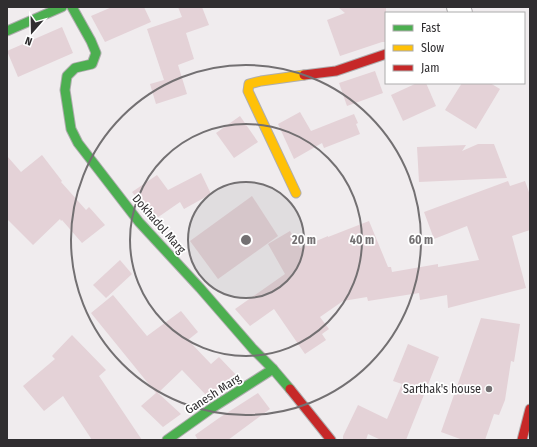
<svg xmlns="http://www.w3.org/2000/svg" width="537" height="447" viewBox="0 0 537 447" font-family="'Fira Sans Condensed',sans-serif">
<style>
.building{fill:#e4d2d7}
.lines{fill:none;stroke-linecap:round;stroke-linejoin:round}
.street-casing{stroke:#afadae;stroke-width:24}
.fast-casing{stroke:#afadae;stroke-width:11}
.slow-casing{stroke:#afadae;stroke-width:11}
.jam-casing{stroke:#afadae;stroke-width:11}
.street{stroke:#fdfcfc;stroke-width:22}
.fast{stroke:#4caf50;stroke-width:9}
.slow{stroke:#ffc107;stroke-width:9}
.jam{stroke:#c62828;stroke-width:9}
.ring{fill:none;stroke:#737072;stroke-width:2}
.poi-dot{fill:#737072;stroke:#fff;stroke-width:1.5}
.labels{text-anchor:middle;stroke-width:3.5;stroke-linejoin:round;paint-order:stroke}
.street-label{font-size:12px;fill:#302e30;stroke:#fff}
.poi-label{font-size:12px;fill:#302e30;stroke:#fff;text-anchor:end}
.centre{fill:#737072;stroke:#fff;stroke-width:2}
.ring-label{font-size:12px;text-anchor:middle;font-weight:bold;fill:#737072;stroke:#fff;stroke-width:3.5;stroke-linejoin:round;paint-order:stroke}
</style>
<rect width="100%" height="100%" fill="#f0ecee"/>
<g class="building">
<polygon points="112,7 144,7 151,22 105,42 91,16"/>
<polygon points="178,7 202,7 209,25 186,33 194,59 178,65 187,94 156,104 150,84 164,80 147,29 182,17"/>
<polygon points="338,7 386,7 386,42 382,42 340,56 327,20 345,13"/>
<polygon points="62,27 73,53 18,77 7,51"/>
<polygon points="375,71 383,93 347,106 339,83"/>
<polygon points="417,83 426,83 436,106 403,121 391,95"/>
<polygon points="462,83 490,83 500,89 476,129 445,110"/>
<polygon points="300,112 311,131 354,114 358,123 356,124 360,134 324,148 322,143 294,159 278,124"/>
<polygon points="240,116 258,142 234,158 216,133"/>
<polygon points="478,144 494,144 507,178 419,182 417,147 466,145 462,151"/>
<polygon points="42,155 62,181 61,182 86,210 89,207 105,225 82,243 62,220 61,221 60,219 33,245 7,219 7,156 21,172"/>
<polygon points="201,173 211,194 184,209 180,202 154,220 132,192 157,175 168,190"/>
<polygon points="508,181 510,186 525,181 530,195 530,230 512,236 526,288 448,308 447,295 420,300 419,293 368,301 367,297 343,301 320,317 329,329 322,334 326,340 305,354 274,309 250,326 235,309 285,274 268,244 290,231 300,248 328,236 328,237 369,221 388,267 391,267 392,272 438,264 438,267 479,260 467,226 434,239 424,212"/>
<polygon points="252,196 278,236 218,279 190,241"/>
<polygon points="120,260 132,274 106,298 93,285"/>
<polygon points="113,295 147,336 181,311 198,332 188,340 211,364 219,357 238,377 207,396 182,370 158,393 181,414 163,427 141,406 156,393 91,313"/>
<polygon points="481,318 520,324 514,362 511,361 505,400 499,415 494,414 485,440 463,440 441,432"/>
<polygon points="72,335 106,370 99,376 142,440 92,440 63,396 44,411 23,386 55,359 52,356"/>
<polygon points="408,344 439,357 406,440 381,440 368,434 366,440 343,440 343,436 358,405 387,419 402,384 393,381"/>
<polygon points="258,393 270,409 228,440 198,440 195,435 219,418"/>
</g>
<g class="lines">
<g class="street-casing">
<polyline id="street" points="458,7 461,13"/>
</g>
<g class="fast-casing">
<g id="fast">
<polyline points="72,7 91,41 96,53 92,64 75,68 67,76 65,90 71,129 78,143 139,222 200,288 253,349 273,369 290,389"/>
<polyline points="7,31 62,7"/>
<polyline points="167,440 212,408 273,369"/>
</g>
</g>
<g class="slow-casing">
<polyline id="slow" points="296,193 248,91 249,84 261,81 304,75"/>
</g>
<g class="jam-casing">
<g id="jam">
<polyline points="304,75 336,71 386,54"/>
<polyline points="290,389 331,440"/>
<polyline points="522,440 530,409"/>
</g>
</g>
<use href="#street" class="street"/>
<use href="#fast" class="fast"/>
<use href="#slow" class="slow"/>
<use href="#jam" class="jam"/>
</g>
<circle cx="246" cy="240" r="58" fill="#737072" fill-opacity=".12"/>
<g class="ring">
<circle cx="246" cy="240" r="58"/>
<circle cx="246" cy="240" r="116"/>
<circle cx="246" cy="240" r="175"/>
</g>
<circle class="poi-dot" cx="489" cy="389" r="4"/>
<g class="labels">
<g class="street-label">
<text transform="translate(159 224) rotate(49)" y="4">Dokhadol Marg</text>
<text transform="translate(213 394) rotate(-33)" y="4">Ganesh Marg</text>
</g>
<g class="poi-label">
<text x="481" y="393">Sarthak's house</text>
</g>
</g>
<circle cx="246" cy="240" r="6" class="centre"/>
<g class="ring-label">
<text x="304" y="244">20 m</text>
<text x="362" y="244">40 m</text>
<text x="421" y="244">60 m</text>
</g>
<rect width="537" height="447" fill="none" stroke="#302e30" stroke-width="16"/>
<rect x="385" y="12" width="140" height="72" fill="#ffffff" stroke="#acabac"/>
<rect x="393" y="25" width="20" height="6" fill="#4caf50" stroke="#acabac"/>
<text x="421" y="32" font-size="12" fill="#302e30">Fast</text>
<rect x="393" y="45" width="20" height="6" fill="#ffc107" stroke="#acabac"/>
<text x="421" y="52" font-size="12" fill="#302e30">Slow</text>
<rect x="393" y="65" width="20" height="6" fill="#c62828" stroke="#acabac"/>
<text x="421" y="72" font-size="12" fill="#302e30">Jam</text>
<g transform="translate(32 32) rotate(200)" stroke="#ffffff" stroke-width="3" paint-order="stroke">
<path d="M0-3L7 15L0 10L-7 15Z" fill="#302e30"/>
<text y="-6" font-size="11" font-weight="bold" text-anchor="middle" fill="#302e30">N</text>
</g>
</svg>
